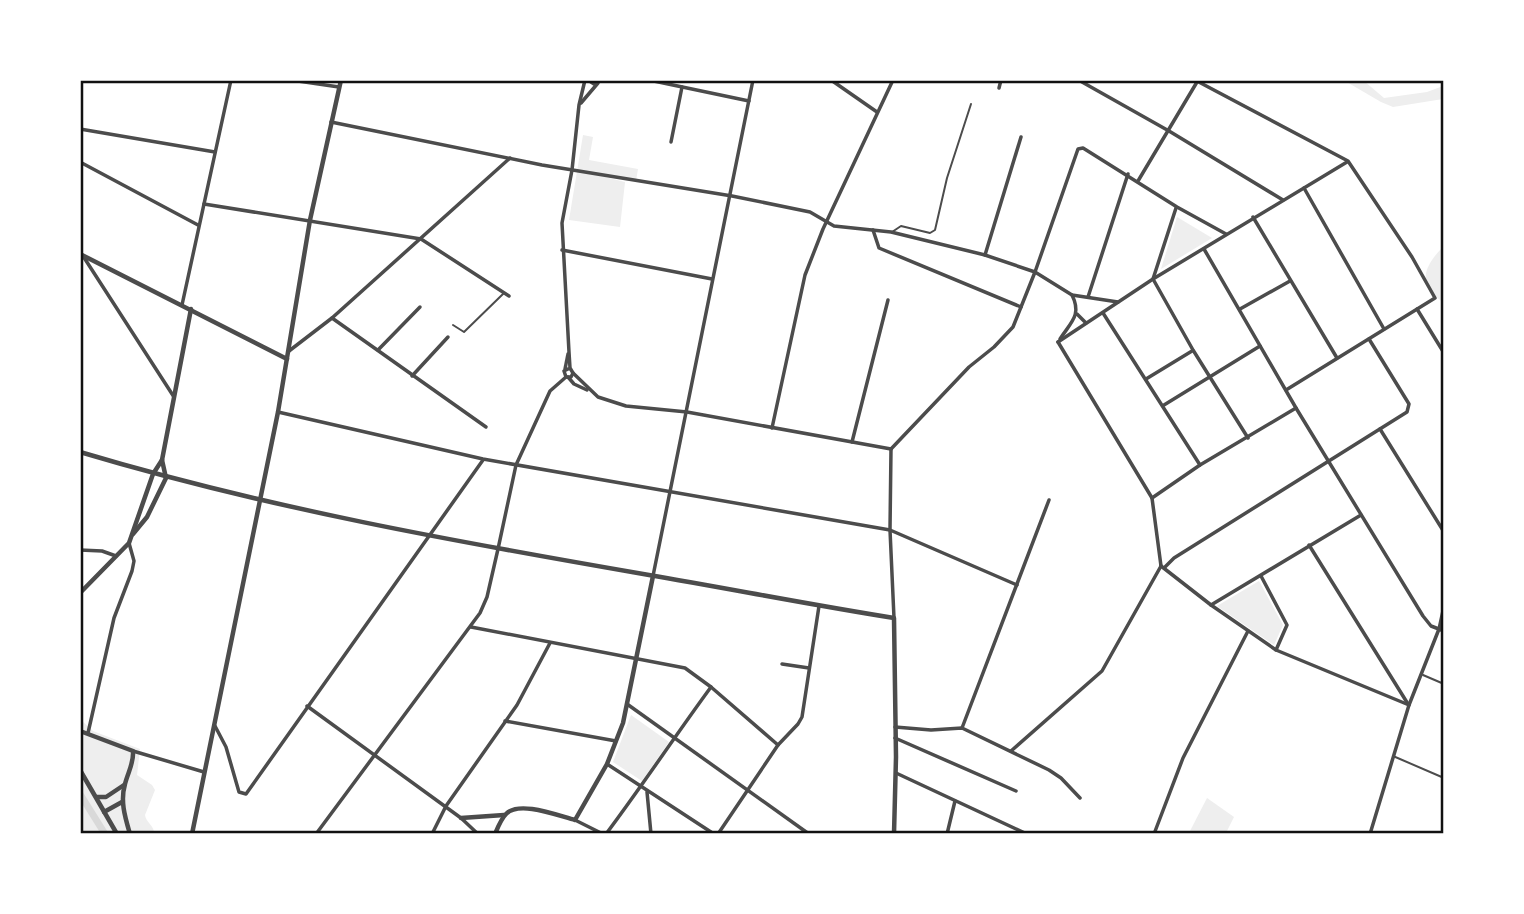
<svg xmlns="http://www.w3.org/2000/svg" width="1524" height="914" viewBox="0 0 1524 914" font-family="'Asap Condensed',sans-serif">
<style>
.green{fill:#eee}
.lines{fill:none;stroke-linecap:round;stroke-linejoin:round}
.canal{stroke:#d9d9d9;stroke-width:7}
.service{stroke:#4c4c4c;stroke-width:2}
.minor{stroke:#4c4c4c;stroke-width:3.5}
.tertiary{stroke:#4c4c4c;stroke-width:4.5}
.neatline{fill:none;stroke:#111;stroke-width:2.5}
</style>
<rect width="100%" height="100%" fill="#fff"/>
<g class="green">
<polygon points="1345,81 1364,81 1384,98 1427,92 1443,86 1443,99 1393,107 1381,102"/>
<polygon points="583,135 593,137 589,160 638,169 636,181 597,175 625,182 620,227 569,220"/>
<polygon points="1177,217 1212,238 1161,269"/>
<path d="M1443,247V302C1416,285 1424,266 1443,247Z"/>
<polygon points="1259,581 1283,625 1274,645 1217,606"/>
<polygon points="631,715 669,742 642,781 613,762"/>
<path d="M81,720L93,731L140,749L137,775L152,785L155,790L145,815C146,823 154,825 154,833L81,834Z"/>
<polygon points="1207,798 1234,817 1226,833 1189,833"/>
</g>
<g class="lines">
<polyline class="canal" points="80,794 105,834"/>
<g class="service">
<polyline points="892,232 901,226 930,233 935,230 947,178 971,104"/>
<polyline points="453,325 464,332 504,293"/>
<polyline points="1423,675 1444,684"/>
<polyline points="1393,756 1444,778"/>
</g>
<g class="minor">
<polyline points="291,80 339,87"/>
<polyline points="588,80 594,84 601,80"/>
<polyline points="649,80 749,101"/>
<polyline points="831,80 877,112"/>
<polyline points="1195,80 1348,161 1412,257 1435,298 1286,390"/>
<polyline points="1082,82 1169,131 1283,200"/>
<polyline points="999,88 1001,80"/>
<polyline points="581,103 598,83"/>
<polyline points="331,122 542,165 732,196 810,212 834,226 891,232 985,255 1035,272 1072,295 1118,302"/>
<polyline points="80,129 215,152"/>
<polyline points="671,142 682,87"/>
<polyline points="80,162 198,225"/>
<polyline points="1138,181 1197,82"/>
<polyline points="1304,188 1384,329"/>
<polyline points="204,204 421,239 509,296"/>
<polyline points="1176,208 1153,279 1193,350 1248,438"/>
<polyline points="1253,217 1337,358"/>
<polyline points="873,230 879,248 1021,307"/>
<polyline points="1204,249 1296,408 1423,616 1431,626 1444,631"/>
<polyline points="562,250 712,279"/>
<polyline points="985,255 1021,137"/>
<polyline points="83,256 174,397"/>
<polyline points="1088,297 1128,174"/>
<polyline points="182,305 231,80"/>
<polyline points="1240,309 1290,281"/>
<polyline points="1417,309 1444,353"/>
<polyline points="1103,313 1200,465"/>
<polyline points="1077,314 1086,323"/>
<polyline points="332,318 486,427"/>
<path d="M1060,339C1071,322 1082,315 1072,295"/>
<polyline points="1058,342 1153,279 1347,162"/>
<polyline points="1058,342 1152,498 1161,566"/>
<polyline points="378,350 420,307"/>
<polyline points="289,351 332,318 510,158"/>
<polyline points="570,368 564,371 566,377 571,377 573,373 570,368 569,352 562,223 572,170 579,105 585,80"/>
<polyline points="565,369 568,354"/>
<polyline points="573,373 598,397 626,406 687,412 891,449"/>
<polyline points="412,376 448,337"/>
<polyline points="568,377 574,384 587,390"/>
<polyline points="1146,379 1192,351"/>
<polyline points="1164,405 1260,346"/>
<polyline points="278,412 483,459 890,530 1017,585"/>
<polyline points="772,428 805,275 823,229 893,80"/>
<polyline points="1380,429 1444,532"/>
<polyline points="852,442 888,300"/>
<polyline points="891,449 969,367 994,347 1013,327 1035,272 1078,149 1083,148 1177,207 1226,234"/>
<polyline points="891,449 890,530 894,618"/>
<polyline points="1152,498 1200,465 1296,408"/>
<polyline points="1309,545 1408,704"/>
<polyline points="80,550 102,551 116,556"/>
<polyline points="1161,566 1211,605 1276,650 1409,705"/>
<polyline points="1165,567 1174,558 1407,412 1409,404 1369,339"/>
<path d="M653,576C687,411 721,246 753,80"/>
<polyline points="1261,576 1287,625 1276,650"/>
<polyline points="1211,605 1361,515"/>
<polyline points="471,627 685,668 711,687 778,745"/>
<polyline points="782,664 809,668"/>
<polyline points="627,704 809,834"/>
<polyline points="307,706 461,818 478,834"/>
<polyline points="505,721 616,741"/>
<polyline points="215,726 226,747 239,792 246,794 483,460"/>
<polyline points="895,727 931,730 962,728 1049,770 1061,778 1080,798"/>
<polyline points="962,728 1049,500"/>
<polyline points="88,733 114,618 132,571 134,561 129,543"/>
<polyline points="895,738 1016,791"/>
<polyline points="133,751 204,772"/>
<polyline points="1011,751 1102,671 1161,566"/>
<polyline points="607,764 714,834"/>
<polyline points="896,773 1027,834"/>
<polyline points="647,792 651,834"/>
<polyline points="575,820 603,834"/>
<polyline points="316,834 480,613 487,597 498,549 516,465 550,391 566,377"/>
<polyline points="432,834 446,806 517,705 550,643"/>
<path d="M606,834C642,786 675,736 711,687"/>
<polyline points="718,834 778,745 798,724 802,717 819,606"/>
<polyline points="947,834 955,801"/>
<polyline points="1154,834 1183,758 1248,631"/>
<polyline points="1370,834 1409,705 1439,629 1444,606"/>
</g>
<g class="tertiary">
<polyline points="80,254 287,359"/>
<path d="M80,452C267,508 458,542 649,575C731,589 812,605 894,618L896,757L894,834"/>
<polyline points="133,534 147,517 166,478 162,460 191,309"/>
<polyline points="80,593 129,543 153,474 162,460"/>
<path d="M80,731L133,751C134,763 128,772 125,784C120,801 125,817 130,834"/>
<polyline points="80,770 117,834"/>
<polyline points="97,797 106,797 124,785"/>
<polyline points="104,812 122,802"/>
<polyline points="461,818 504,815"/>
<polyline points="192,834 278,412 310,220 341,80"/>
<path d="M495,834C498,827 501,819 506,814C519,800 559,816 575,820L607,764L623,723L653,576"/>
</g>
</g>
<rect width="1524" height="914" fill="none" stroke="#ffffff" stroke-width="164"/>
<rect x="82" y="82" width="1360" height="750" class="neatline"/>
</svg>
